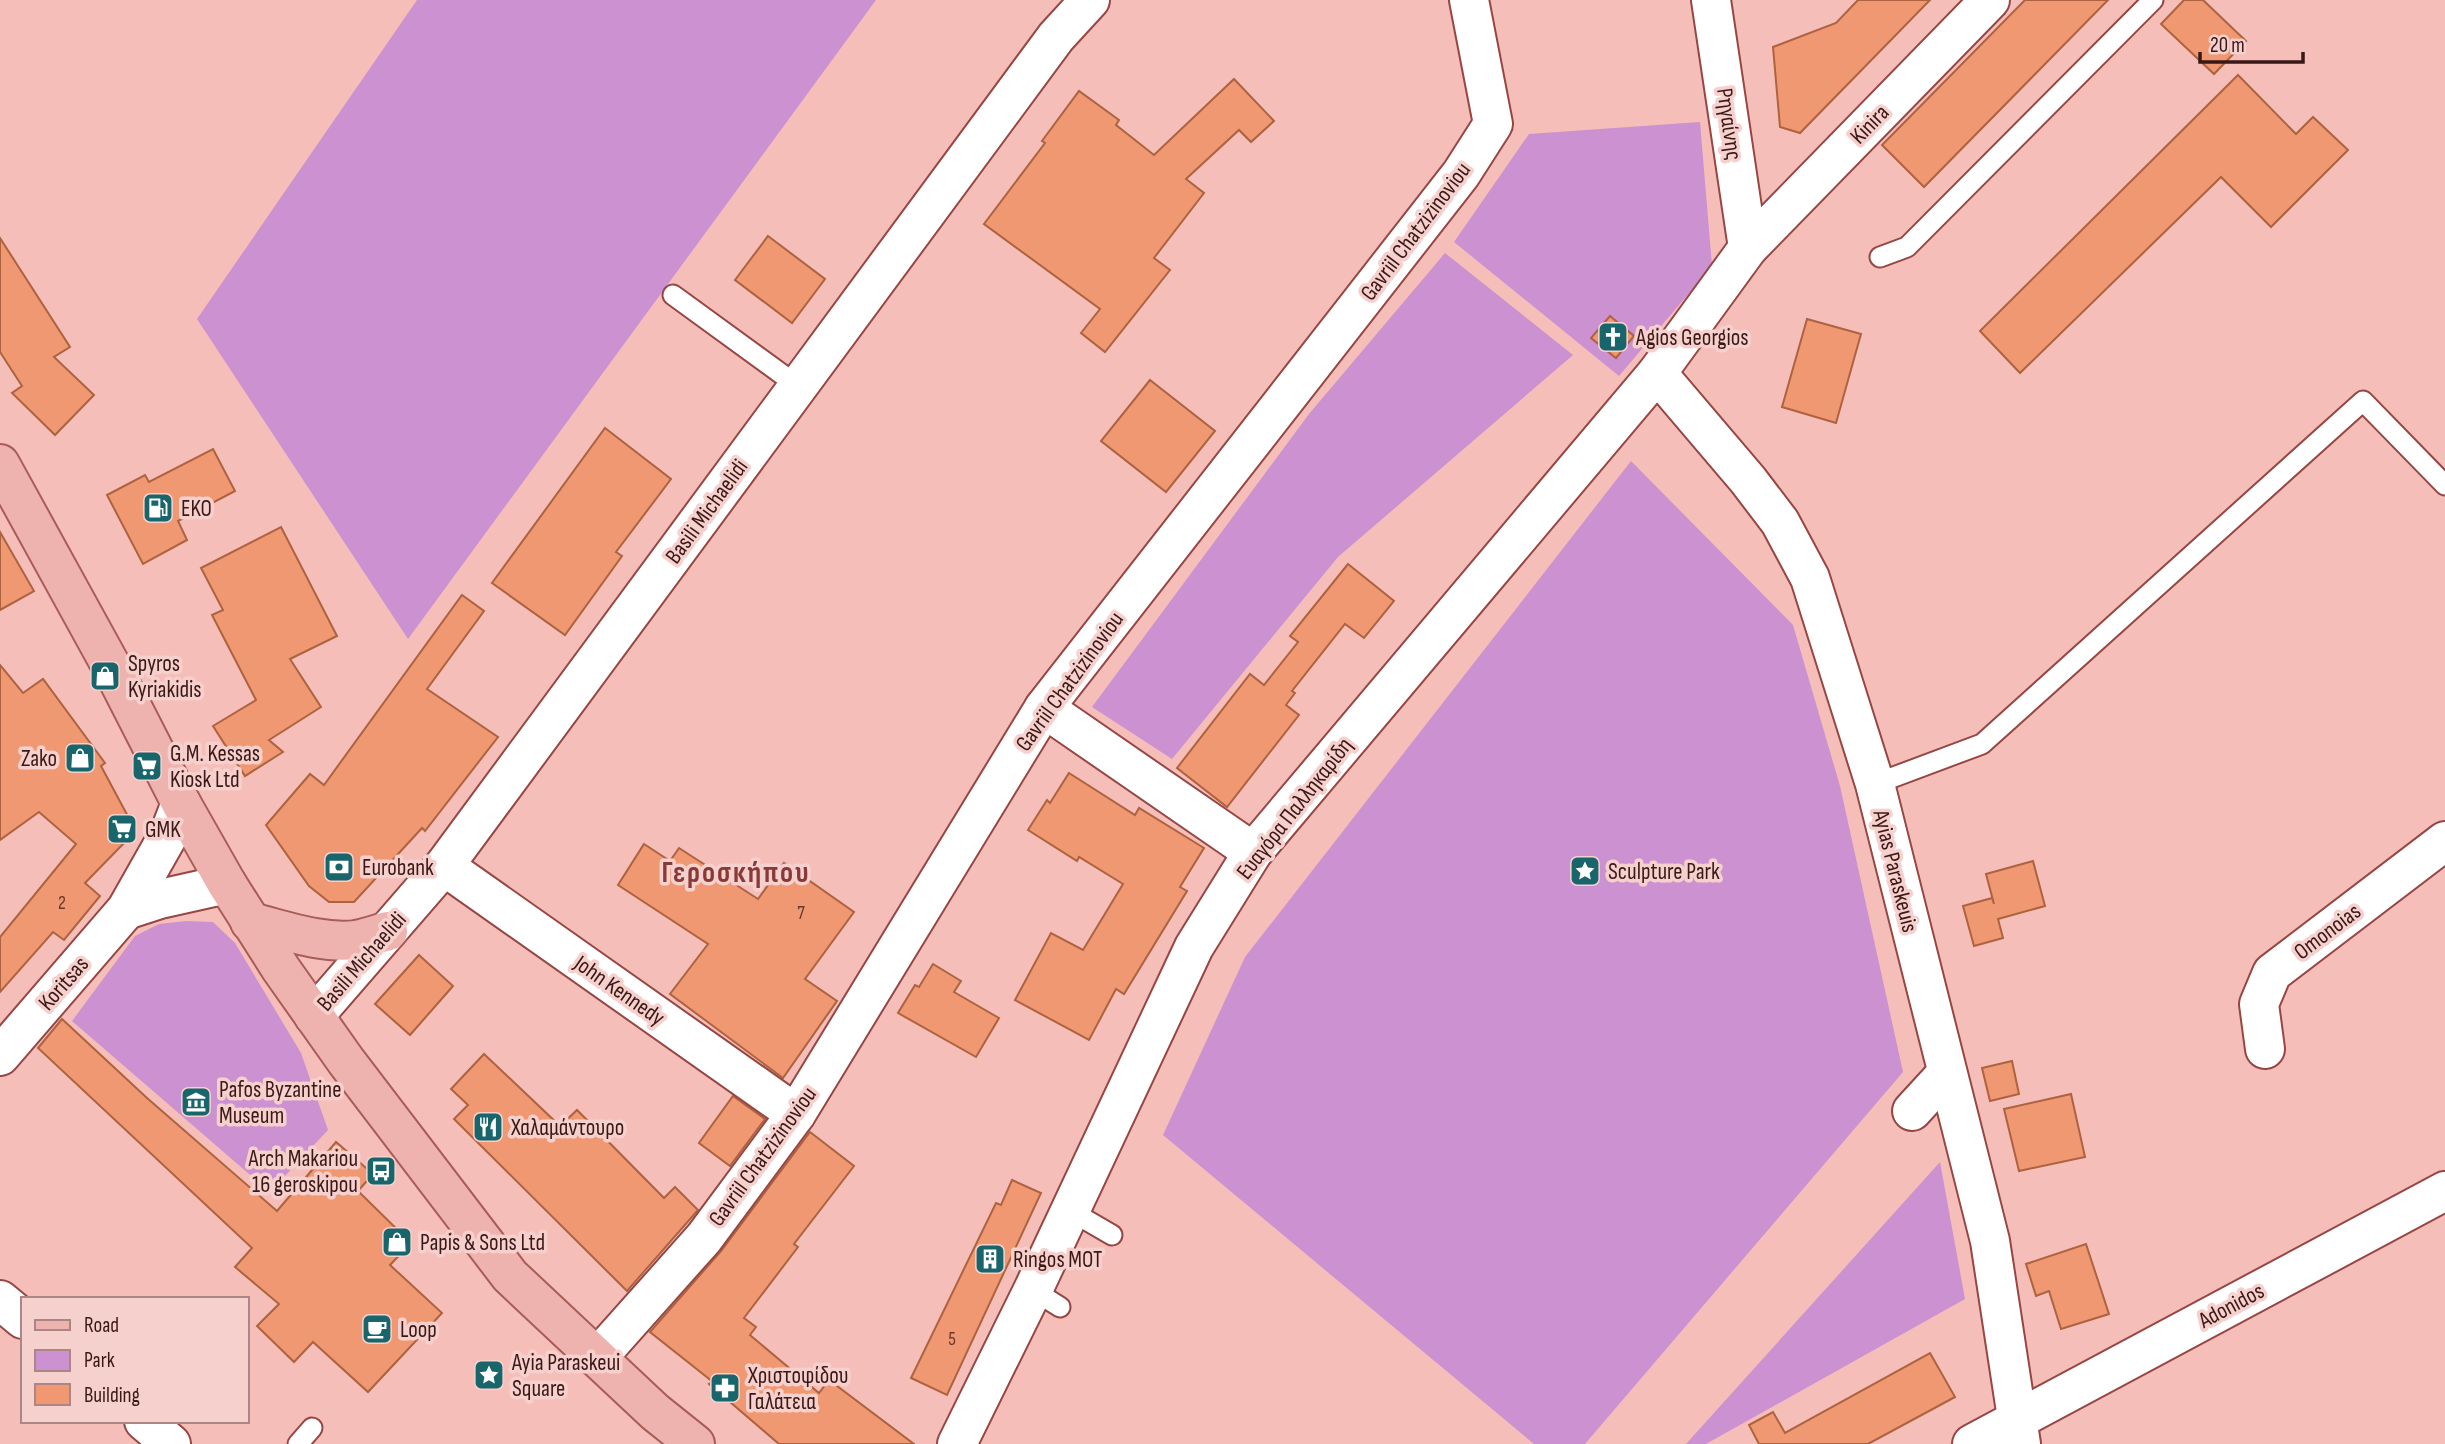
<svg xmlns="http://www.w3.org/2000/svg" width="2445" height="1444" viewBox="0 0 2445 1444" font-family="'Sofia Sans Condensed',sans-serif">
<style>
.green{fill:#cc91d0}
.building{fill:#f09872;stroke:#ad6240;stroke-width:2}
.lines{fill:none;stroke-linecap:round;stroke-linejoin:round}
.service-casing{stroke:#964643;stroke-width:23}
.minor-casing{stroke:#964643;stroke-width:42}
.tertiary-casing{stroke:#964643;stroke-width:42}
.secondary-casing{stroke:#964643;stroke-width:42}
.primary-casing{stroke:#a85c57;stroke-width:42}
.service{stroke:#fff;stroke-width:19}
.minor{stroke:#fff;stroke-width:38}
.tertiary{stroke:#fff;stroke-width:38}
.secondary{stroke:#fff;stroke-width:38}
.primary{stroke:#efb3af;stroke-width:38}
.labels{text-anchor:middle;stroke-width:7;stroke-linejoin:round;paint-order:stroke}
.number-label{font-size:19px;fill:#68382d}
.street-label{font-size:23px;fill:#3a1816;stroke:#f6d0cd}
.poi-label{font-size:23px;fill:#3a1816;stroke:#f6d0cd;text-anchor:start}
.district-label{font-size:30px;font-weight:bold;letter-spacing:2px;fill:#893a37;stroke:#f6d0cd}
</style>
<rect width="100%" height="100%" fill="#f6beb9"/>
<g class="green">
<polygon points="417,0 876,0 408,639 197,319"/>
<polygon points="1700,122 1712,266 1619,376 1454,242 1529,134"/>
<polygon points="1445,253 1573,355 1338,557 1172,759 1092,707 1309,414"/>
<polygon points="1631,461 1793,625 1840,786 1903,1072 1585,1444 1534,1444 1163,1135 1245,957"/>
<polygon points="186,921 213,922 235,943 301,1053 328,1130 270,1192 72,1021 135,936 159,924"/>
<polygon points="1940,1162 1965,1299 1706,1444 1686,1444"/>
</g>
<g class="building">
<polygon points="1858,0 1930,0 1800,133 1780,127 1773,47 1836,23"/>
<polygon points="2025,0 2108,0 1924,187 1882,145"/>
<polygon points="2184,0 2203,0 2246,41 2214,74 2161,24"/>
<polygon points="2238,75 2296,134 2313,117 2348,150 2271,227 2221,177 2020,373 1980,331"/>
<polygon points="1234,79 1274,121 1251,142 1239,130 1186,179 1204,193 1154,258 1170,270 1105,352 1081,333 1100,309 984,224 1045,143 1042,141 1079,91 1119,120 1116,125 1154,155"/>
<polygon points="768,236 825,279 792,323 735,280"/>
<polygon points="0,238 70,347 54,357 94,395 55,435 12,393 22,386 0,352"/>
<polygon points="1610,316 1634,336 1616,358 1591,338"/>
<polygon points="1807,319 1861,334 1836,423 1782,407"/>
<polygon points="1150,380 1215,431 1166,492 1101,441"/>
<polygon points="605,428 671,479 616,552 622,556 565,635 492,583"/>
<polygon points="213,449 235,491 178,521 187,540 143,564 107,495 145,475 149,482"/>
<polygon points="281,527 337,636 290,659 321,707 269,740 283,752 245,776 213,726 256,700 212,615 223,610 201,568"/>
<polygon points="0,532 34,591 0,610"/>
<polygon points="1348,564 1394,601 1364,638 1345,624 1292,691 1295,693 1286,705 1299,715 1227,807 1177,768 1250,674 1264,685 1298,642 1290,636"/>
<polygon points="462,595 484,611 427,689 498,737 425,831 422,828 354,902 329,902 309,886 266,825 310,774 324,785"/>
<polygon points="0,665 23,693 43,679 105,763 101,766 131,822 128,839 85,883 100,896 64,940 53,932 0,992 0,937 76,844 39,812 0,840"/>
<polygon points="1069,773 1135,815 1139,808 1204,848 1180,887 1187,891 1124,994 1116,989 1089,1040 1015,1000 1051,933 1083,950 1123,884 1079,857 1077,861 1028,830 1047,800 1050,803"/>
<polygon points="644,844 670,861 679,848 758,899 784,863 854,912 805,979 837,1001 783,1078 670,994 708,944 618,885"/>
<polygon points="2033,861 2045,906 1998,919 2003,938 1974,946 1963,906 1992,898 1994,904 1986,874"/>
<polygon points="419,955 453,986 410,1035 375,1004"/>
<polygon points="933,964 961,981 954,992 999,1018 976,1057 898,1013 915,985 919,987"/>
<polygon points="62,1019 147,1098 277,1211 336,1142 373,1174 358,1191 411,1243 390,1265 442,1313 368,1392 313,1342 294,1362 257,1326 279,1304 235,1267 252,1248 38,1048"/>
<polygon points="484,1054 560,1126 577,1110 664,1198 675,1187 698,1210 627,1291 454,1119 468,1105 451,1089"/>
<polygon points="2012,1061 2019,1094 1990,1101 1982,1068"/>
<polygon points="2071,1094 2085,1157 2019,1171 2004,1109"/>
<polygon points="733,1096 765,1119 730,1166 699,1143"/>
<polygon points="810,1132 854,1166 794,1244 798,1247 744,1318 756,1327 750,1335 819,1393 829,1380 914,1444 779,1444 709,1384 713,1382 650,1332 721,1251"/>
<polygon points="1012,1180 1041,1193 947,1395 911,1378 996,1203 1001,1205"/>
<polygon points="2086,1244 2109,1314 2061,1329 2049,1291 2036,1296 2026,1264"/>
<polygon points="1930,1353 1955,1397 1868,1444 1759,1444 1749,1425 1773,1412 1785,1433"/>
</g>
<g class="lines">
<g class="service-casing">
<g id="service">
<polyline points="1880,257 1907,247 2153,0"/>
<polyline points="673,295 798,386"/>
<polyline points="1875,784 1982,744 2363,401 2445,485"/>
<polyline points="1069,1210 1112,1235"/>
<polyline points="1033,1290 1060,1307"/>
<polyline points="298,1444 312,1428"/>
</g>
</g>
<g class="minor-casing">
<g id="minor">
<polyline points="1657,373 1748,480 1780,522 1810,578 1875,784 1990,1241 2021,1444"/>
<polyline points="1044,708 1253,852"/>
<polyline points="444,866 796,1114"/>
<polyline points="314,1016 444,866 1056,37 1090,0"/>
<polyline points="2265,1049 2259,1004 2272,973 2445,841"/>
<polyline points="1912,1111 1946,1074"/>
<polyline points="598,1357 704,1238 796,1114 1044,708 1461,174 1493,124 1469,0"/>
<polyline points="1972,1444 2445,1191"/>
</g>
</g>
<g class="tertiary-casing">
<g id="tertiary">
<polyline points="1711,0 1748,248"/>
<polyline points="126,910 160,899 227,884"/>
<polyline points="0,1056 126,910 169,834 181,803"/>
<polyline points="0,1300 23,1319"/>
<polyline points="144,1421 171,1444"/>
</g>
</g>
<g class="secondary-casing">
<polyline id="secondary" points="957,1444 1033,1290 1194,947 1253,852 1657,373 1748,248 1990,0"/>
</g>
<g class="primary-casing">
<g id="primary">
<polyline points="0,464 110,664 181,803 227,884 281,969 346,1061 510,1276 655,1412 695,1444"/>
<path d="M250,922C284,930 321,944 356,940C367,938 378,934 388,931"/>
</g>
</g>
<use href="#service" class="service"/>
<use href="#minor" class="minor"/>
<use href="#tertiary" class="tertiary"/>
<use href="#secondary" class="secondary"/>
<use href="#primary" class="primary"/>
</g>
<defs>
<g id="church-square" transform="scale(1.575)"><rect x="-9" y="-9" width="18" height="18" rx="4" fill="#18656c" stroke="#f6d0cd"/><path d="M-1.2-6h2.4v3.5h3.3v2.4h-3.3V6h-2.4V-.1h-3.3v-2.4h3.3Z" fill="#fff"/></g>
<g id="fuel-square" transform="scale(1.575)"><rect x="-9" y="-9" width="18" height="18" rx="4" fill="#18656c" stroke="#f6d0cd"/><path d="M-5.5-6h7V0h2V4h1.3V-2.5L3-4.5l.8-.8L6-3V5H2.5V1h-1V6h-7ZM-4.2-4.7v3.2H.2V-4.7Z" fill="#fff"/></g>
<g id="shop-square" transform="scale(1.575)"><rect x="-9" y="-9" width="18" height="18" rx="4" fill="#18656c" stroke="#f6d0cd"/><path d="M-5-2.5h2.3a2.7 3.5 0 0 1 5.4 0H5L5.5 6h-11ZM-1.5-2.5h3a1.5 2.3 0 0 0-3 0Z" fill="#fff"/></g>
<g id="supermarket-square" transform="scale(1.575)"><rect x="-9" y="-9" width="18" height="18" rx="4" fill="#18656c" stroke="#f6d0cd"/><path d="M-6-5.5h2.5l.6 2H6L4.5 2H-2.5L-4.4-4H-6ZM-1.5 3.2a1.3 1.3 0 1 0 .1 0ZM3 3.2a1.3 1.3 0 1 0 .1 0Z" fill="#fff"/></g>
<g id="bank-square" transform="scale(1.575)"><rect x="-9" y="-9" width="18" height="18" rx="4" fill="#18656c" stroke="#f6d0cd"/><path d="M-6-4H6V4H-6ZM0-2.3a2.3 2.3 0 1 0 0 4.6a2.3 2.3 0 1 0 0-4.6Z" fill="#fff"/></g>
<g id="sight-square" transform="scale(1.575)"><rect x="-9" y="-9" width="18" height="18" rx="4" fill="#18656c" stroke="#f6d0cd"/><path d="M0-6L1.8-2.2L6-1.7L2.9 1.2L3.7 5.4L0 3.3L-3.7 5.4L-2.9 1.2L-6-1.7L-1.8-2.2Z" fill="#fff"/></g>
<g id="museum-square" transform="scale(1.575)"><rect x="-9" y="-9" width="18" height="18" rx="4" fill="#18656c" stroke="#f6d0cd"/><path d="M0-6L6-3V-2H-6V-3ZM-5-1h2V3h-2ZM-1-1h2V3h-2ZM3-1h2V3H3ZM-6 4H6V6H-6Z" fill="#fff"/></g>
<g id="restaurant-square" transform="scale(1.575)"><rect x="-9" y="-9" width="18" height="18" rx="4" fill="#18656c" stroke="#f6d0cd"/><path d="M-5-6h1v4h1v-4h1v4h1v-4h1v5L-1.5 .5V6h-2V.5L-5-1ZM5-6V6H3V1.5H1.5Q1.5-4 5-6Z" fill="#fff"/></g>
<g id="bus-square" transform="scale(1.575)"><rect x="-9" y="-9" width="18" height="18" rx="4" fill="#18656c" stroke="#f6d0cd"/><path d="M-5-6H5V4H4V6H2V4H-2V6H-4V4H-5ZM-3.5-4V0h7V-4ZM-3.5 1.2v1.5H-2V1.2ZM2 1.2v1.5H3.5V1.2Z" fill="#fff"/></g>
<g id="building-square" transform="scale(1.575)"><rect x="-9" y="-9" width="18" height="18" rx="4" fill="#18656c" stroke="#f6d0cd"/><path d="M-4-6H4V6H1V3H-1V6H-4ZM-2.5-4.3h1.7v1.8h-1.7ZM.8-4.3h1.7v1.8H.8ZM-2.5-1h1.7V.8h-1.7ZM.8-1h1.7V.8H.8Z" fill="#fff"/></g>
<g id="cafe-square" transform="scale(1.575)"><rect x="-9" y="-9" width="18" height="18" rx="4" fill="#18656c" stroke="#f6d0cd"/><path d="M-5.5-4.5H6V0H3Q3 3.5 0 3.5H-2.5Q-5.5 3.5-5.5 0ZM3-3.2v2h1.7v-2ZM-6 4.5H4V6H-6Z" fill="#fff"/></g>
<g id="pharmacy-square" transform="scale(1.575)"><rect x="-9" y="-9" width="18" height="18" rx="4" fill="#18656c" stroke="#f6d0cd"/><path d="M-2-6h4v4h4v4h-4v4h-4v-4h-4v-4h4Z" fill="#fff"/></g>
</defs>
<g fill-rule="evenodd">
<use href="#church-square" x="1613" y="337"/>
<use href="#fuel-square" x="158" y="508"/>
<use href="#shop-square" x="105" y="676"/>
<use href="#shop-square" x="80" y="758"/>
<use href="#supermarket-square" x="147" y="766"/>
<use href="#supermarket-square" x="122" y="829"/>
<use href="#bank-square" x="339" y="867"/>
<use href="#sight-square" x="1585" y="871"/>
<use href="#museum-square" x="196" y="1102"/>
<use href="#restaurant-square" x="488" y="1127"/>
<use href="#bus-square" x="381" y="1171"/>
<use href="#shop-square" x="397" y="1242"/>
<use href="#building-square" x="990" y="1259"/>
<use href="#cafe-square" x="377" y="1329"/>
<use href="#sight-square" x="489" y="1375"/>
<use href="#pharmacy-square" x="725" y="1388"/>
</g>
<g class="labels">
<g class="number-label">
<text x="62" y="909">2</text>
<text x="801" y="919">7</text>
<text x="952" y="1345">5</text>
</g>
<g class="street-label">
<text transform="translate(1730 124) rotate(82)" y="8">Ρηγαίνης</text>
<text transform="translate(1869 124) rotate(-46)" y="8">Kinira</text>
<text transform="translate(1415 231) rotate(-53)" y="8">Gavriil Chatzizinoviou</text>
<text transform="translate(706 511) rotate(-54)" y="8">Basili Michaelidi</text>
<text transform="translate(1069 681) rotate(-54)" y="8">Gavriil Chatzizinoviou</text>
<text transform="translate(1294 808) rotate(-52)" y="8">Ευαγόρα Παλληκαρίδη</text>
<text transform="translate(1896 871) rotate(76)" y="8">Ayias Paraskeuis</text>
<text transform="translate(2327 931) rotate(-37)" y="8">Omonoias</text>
<text transform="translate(361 961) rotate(-49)" y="8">Basili Michaelidi</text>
<text transform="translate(63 983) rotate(-49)" y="8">Koritsas</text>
<text transform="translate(620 990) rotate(35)" y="8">John Kennedy</text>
<text transform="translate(762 1156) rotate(-54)" y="8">Gavriil Chatzizinoviou</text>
<text transform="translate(2231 1305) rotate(-28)" y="8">Adonidos</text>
</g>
<g class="poi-label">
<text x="1636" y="345">Agios Georgios</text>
<text x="181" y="516">EKO</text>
<text x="128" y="671">Spyros<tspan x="128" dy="26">Kyriakidis</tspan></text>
<text x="170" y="761">G.M. Kessas<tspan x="170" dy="26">Kiosk Ltd</tspan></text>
<text x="57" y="766" text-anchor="end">Zako</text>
<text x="145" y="837">GMK</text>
<text x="362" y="875">Eurobank</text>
<text x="1608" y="879">Sculpture Park</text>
<text x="219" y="1097">Pafos Byzantine<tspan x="219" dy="26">Museum</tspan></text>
<text x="511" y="1135">Χαλαμάντουρο</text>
<text x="358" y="1166" text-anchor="end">Arch Makariou<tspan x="358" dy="26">16 geroskipou</tspan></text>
<text x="420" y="1250">Papis &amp; Sons Ltd</text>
<text x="1013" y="1267">Ringos MOT</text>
<text x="400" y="1337">Loop</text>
<text x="512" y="1370">Ayia Paraskeui<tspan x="512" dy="26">Square</tspan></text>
<text x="748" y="1383">Χριστοφίδου<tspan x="748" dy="26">Γαλάτεια</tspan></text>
</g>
<g class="district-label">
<text x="736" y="882">Γεροσκήπου</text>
</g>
</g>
<rect x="21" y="1297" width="228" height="126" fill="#f6d0cd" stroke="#ab8684" stroke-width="2"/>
<rect x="35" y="1320" width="35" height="10" fill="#efb3af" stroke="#ab8684" stroke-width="2"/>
<text x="84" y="1332" font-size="21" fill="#3a1816">Road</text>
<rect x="35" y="1350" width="35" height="21" fill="#cc91d0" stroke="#ab8684" stroke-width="2"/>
<text x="84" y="1367" font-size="21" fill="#3a1816">Park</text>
<rect x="35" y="1384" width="35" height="21" fill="#f09872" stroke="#ab8684" stroke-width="2"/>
<text x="84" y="1402" font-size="21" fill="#3a1816">Building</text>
<path d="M2200 52v10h103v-10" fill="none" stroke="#3a1816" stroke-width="3.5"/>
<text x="2210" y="52" font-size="21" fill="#3a1816" stroke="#f6d0cd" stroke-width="5" paint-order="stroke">20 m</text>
</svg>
